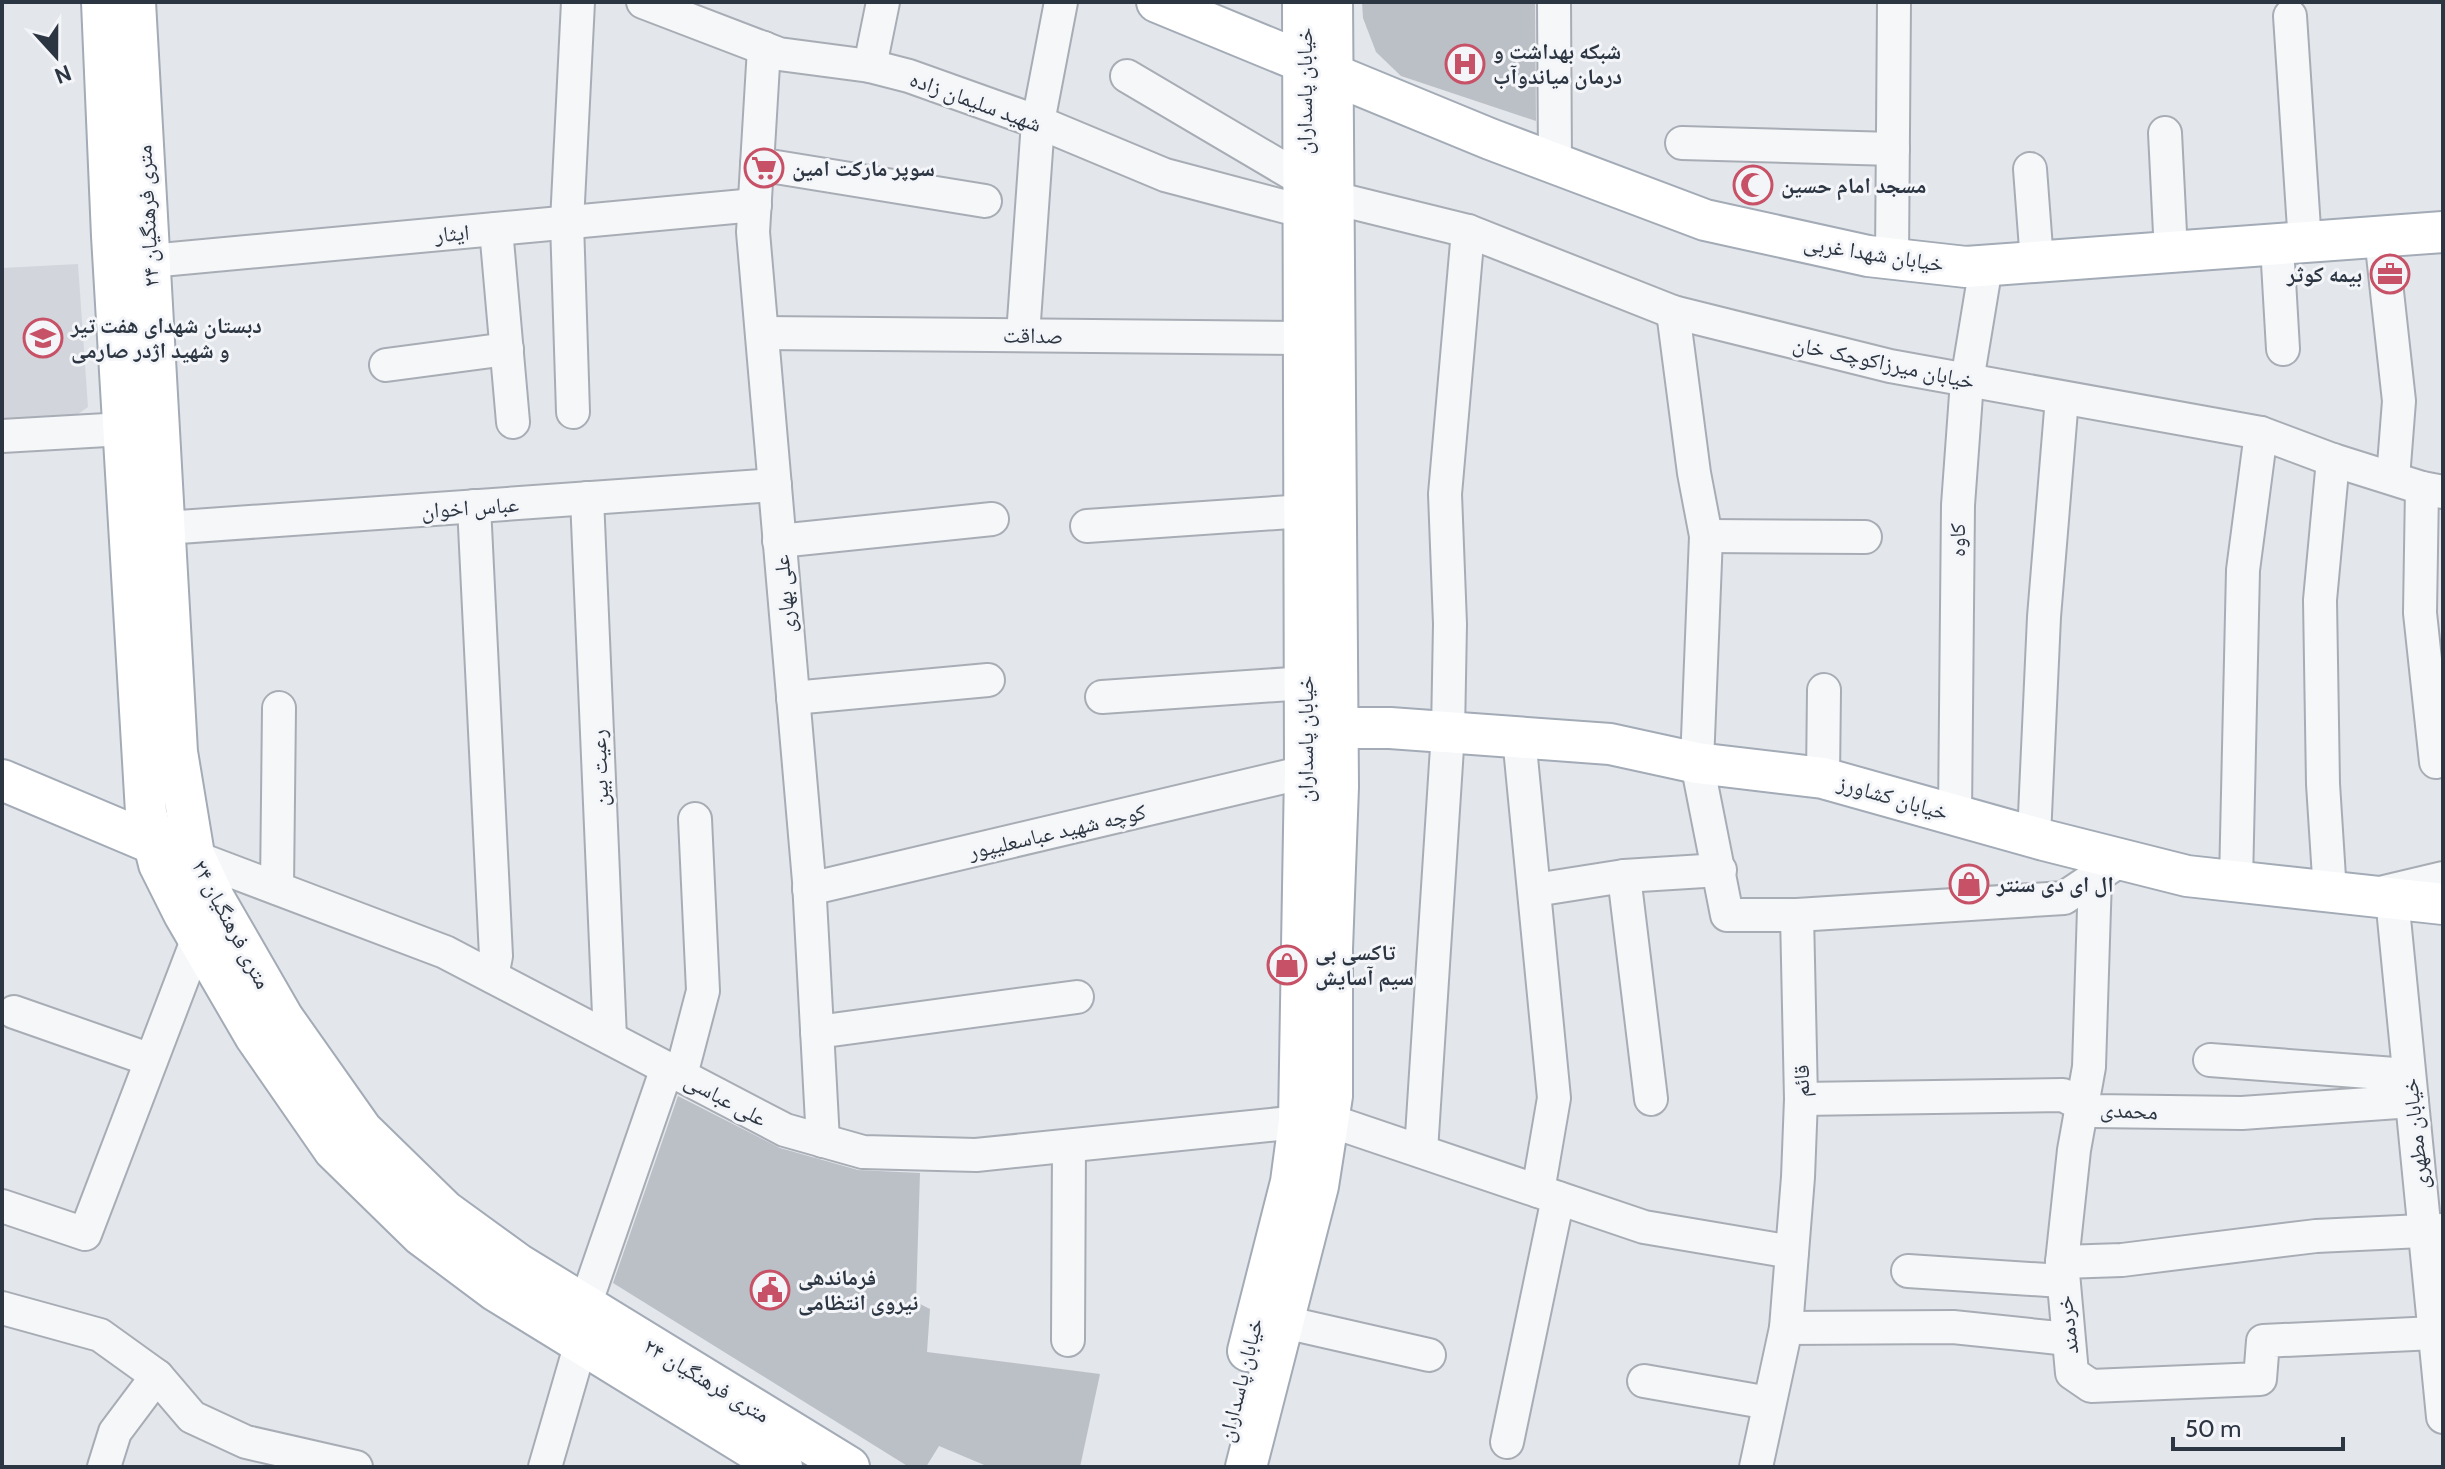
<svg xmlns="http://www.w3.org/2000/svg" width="2445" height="1469" viewBox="0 0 2445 1469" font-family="Cabin,'Noto Naskh Arabic',sans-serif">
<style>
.built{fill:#d2d6dc}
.building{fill:#bbc0c7}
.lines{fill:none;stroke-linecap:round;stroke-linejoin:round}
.minor-casing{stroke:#a8adb5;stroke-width:36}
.major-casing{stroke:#a3abb6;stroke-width:44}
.minor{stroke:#f6f7f9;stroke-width:32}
.major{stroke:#fff;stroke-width:40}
.labels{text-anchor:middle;stroke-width:6;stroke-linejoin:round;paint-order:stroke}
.poi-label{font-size:22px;font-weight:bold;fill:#2c3542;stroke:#f3f5f8;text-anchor:start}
.street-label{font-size:22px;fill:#2c3542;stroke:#f3f5f8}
</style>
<rect width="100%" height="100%" fill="#e3e6eb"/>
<polygon class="built" points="78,264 88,407 68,421 2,424 2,268"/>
<g class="building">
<polygon points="1362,2 1535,2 1536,121 1401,76 1376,52 1363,18"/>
<polygon points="678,1096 780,1148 858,1170 920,1173 916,1302 930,1309 927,1352 1100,1374 1080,1467 989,1467 939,1446 926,1467 909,1467 613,1283"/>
</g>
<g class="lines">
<g class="minor-casing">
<g id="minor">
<polyline points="643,2 779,54 870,66 909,76 1038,122 1165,175 1305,212"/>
<polyline points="1554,2 1555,163"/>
<polyline points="2290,16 2305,244"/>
<polyline points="764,48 753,232 809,881 823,1141"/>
<polyline points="870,66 883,2"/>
<polyline points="1127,76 1305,181"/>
<polyline points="2165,133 2171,253"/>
<polyline points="1682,143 1893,149"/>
<polyline points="757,164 985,201"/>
<polyline points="2030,169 2037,262"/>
<polyline points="1334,198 1468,231 1673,312 1890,366 2261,433 2333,460 2422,488 2443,492"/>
<polyline points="496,229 513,422"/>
<polyline points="2381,237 2399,401 2393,478"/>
<polyline points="2277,246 2283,349"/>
<polyline points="1892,259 1894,2"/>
<polyline points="150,261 755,205"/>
<polyline points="1673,312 1694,473 1706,536 1697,763 1727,915 1797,915 2064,898 2122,859"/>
<polyline points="762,333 1305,338"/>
<polyline points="1023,335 1038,122 1061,2"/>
<polyline points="386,365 507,349"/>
<polyline points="573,412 567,222 578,2"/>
<polyline points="2,436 124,429"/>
<polyline points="2422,488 2420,613 2436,762"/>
<polyline points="587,498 610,1038"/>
<polyline points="474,506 496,956 492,976"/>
<polyline points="1087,526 1305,511"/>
<polyline points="165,528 775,485"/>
<polyline points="1706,536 1865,537"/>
<polyline points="779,541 992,519"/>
<polyline points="1102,697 1305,683"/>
<polyline points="793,698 988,680"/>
<polyline points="1519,737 1554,1098 1538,1191"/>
<polyline points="1823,778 1824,690"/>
<polyline points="1955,815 1958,505 1967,381 1986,266"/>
<polyline points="2034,837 2044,617 2062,398"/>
<polyline points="181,852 445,952 785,1130 863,1152 976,1155 1299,1122"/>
<polyline points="1624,876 1651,1099"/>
<polyline points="2095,877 2089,1067 2074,1150 2062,1262 2072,1373 2091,1386 2260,1379 2263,1341 2435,1333"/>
<polyline points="2236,882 2243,570 2261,433"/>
<polyline points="277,888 279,708"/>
<polyline points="809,889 1305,772"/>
<polyline points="1535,890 1624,876 1720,870"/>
<polyline points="2384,892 2443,878"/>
<polyline points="2330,893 2323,784 2320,600 2333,460"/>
<polyline points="2392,898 2443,1417"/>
<polyline points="14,1012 151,1060"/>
<polyline points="817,1032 1077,997"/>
<polyline points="2210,1060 2408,1075"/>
<polyline points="681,1075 703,991 695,819"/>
<polyline points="1801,1099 2063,1095 2094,1111 2242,1113 2412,1101"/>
<polyline points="1328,1120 1644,1227 1792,1252"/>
<polyline points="1421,1151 1448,732 1450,624 1445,494 1468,231"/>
<polyline points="2,1206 85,1234 198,938"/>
<polyline points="2062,1262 2122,1260 2316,1236 2443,1230"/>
<polyline points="1908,1271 2062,1281"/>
<polyline points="585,1305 667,1068"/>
<polyline points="2,1308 100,1335 157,1376 192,1417 246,1442 356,1467"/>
<polyline points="1284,1322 1429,1355"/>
<polyline points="1786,1328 1953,1327 2068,1339"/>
<polyline points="1068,1340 1069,1146"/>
<polyline points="1644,1381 1769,1403"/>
<polyline points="1507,1442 1558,1198"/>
<polyline points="104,1467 115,1432 157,1376"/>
<polyline points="545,1467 581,1343"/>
<polyline points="1756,1467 1786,1328 1798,1177 1801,1099 1797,915"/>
</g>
</g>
<g class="major-casing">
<g id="major">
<polyline points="102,2 112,236 146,812 159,864 184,914 255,1036 334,1150 421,1235 496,1291 782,1467"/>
<polyline points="135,2 177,752 194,855 215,900 283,1018 362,1130 445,1211 518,1264 849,1467"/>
<polyline points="1157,2 1490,139 1705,220 1868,256 1966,267 2443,232"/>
<polyline points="1313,728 1390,728 1610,744 1697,763 1823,778 2044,840 2187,876 2443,904"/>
<polyline points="2,780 154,844"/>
<polyline points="1248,1351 1291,1182 1299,1122 1305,772 1303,2"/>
<polyline points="1246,1467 1318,1186 1332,1096 1332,949 1338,787 1332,2"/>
</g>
</g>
<use href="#minor" class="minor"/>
<use href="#major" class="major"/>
</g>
<defs>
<g id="hospital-ring" transform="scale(2)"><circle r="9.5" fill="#f3f5f8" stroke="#c75166" stroke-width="1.5"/><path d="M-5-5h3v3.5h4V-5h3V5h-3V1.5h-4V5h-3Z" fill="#c75166"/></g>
<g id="supermarket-ring" transform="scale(2)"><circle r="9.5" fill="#f3f5f8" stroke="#c75166" stroke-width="1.5"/><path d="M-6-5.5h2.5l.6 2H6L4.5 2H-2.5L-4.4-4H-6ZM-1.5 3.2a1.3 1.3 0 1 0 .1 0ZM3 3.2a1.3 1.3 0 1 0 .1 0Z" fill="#c75166"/></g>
<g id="mosque-ring" transform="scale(2)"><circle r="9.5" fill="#f3f5f8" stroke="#c75166" stroke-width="1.5"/><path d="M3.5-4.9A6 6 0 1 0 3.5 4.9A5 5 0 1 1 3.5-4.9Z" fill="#c75166"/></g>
<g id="office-ring" transform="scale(2)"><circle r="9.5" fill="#f3f5f8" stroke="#c75166" stroke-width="1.5"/><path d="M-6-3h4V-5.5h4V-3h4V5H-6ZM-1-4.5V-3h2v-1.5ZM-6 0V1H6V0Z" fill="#c75166"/></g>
<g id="school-ring" transform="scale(2)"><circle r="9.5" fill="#f3f5f8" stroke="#c75166" stroke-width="1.5"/><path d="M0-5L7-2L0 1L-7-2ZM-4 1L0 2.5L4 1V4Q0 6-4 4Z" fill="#c75166"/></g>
<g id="shop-ring" transform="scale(2)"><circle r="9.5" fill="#f3f5f8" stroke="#c75166" stroke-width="1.5"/><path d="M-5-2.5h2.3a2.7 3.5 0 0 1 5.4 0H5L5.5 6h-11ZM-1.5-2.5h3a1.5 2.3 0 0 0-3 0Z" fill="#c75166"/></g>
<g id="civic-ring" transform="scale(2)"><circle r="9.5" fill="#f3f5f8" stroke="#c75166" stroke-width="1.5"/><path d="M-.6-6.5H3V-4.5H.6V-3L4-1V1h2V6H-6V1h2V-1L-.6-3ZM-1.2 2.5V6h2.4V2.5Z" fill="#c75166"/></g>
</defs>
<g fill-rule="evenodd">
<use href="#hospital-ring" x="1465" y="64"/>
<use href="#supermarket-ring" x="764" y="168"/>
<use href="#mosque-ring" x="1753" y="185"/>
<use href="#office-ring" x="2390" y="274"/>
<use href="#school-ring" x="43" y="338"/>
<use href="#shop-ring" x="1969" y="884"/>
<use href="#shop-ring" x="1287" y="965"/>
<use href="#civic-ring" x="770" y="1290"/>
</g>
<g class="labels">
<g class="poi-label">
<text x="1493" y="59">شبکه بهداشت و<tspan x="1493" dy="25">درمان میاندوآب</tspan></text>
<text x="792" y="176">سوپر مارکت امین</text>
<text x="1781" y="193">مسجد امام حسین</text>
<text x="2362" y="282" text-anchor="end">بیمه کوثر</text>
<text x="71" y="333">دبستان شهدای هفت تیر<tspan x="71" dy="25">و شهید اژدر صارمی</tspan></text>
<text x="1997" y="892">ال ای دی سنتر</text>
<text x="1315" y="960">تاکسی بی<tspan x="1315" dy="25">سیم آسایش</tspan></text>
<text x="798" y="1285">فرماندهی<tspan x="798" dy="25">نیروی انتظامی</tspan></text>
</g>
<g class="street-label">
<text transform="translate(1304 91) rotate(-90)" y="8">خیابان پاسداران</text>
<text transform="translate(976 101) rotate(20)" y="8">شهید سلیمان زاده</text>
<text transform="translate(147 216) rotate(-93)" y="8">۲۴ متری فرهنگیان</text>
<text transform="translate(452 233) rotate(-5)" y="8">ایثار</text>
<text transform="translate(1874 253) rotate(9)" y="8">خیابان شهدا غربی</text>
<text transform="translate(1033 335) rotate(1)" y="8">صداقت</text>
<text transform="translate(1884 362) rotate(12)" y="8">خیابان میرزاکوچک خان</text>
<text transform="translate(470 507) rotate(-4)" y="8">عباس اخوان</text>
<text transform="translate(1957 540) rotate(-90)" y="8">کاوه</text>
<text transform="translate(784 594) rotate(-95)" y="8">علی بهاری</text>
<text transform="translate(1305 739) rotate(-90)" y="8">خیابان پاسداران</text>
<text transform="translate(599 768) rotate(-92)" y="8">رعیت بین</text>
<text transform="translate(1893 797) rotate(16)" y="8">خیابان کشاورز</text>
<text transform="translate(1057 831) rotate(-13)" y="8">کوچه شهید عباسعلیپور</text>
<text transform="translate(232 924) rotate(62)" y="8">۲۴ متری فرهنگیان</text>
<text transform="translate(1801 1081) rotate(-91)" y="8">قائم</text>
<text transform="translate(726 1099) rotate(28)" y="8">علی عباسی</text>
<text transform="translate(2129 1110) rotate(3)" y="8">محمدی</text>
<text transform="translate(2415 1134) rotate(-96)" y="8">خیابان مطهری</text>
<text transform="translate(2067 1325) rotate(-97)" y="8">خردمند</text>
<text transform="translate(707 1380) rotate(31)" y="8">۲۴ متری فرهنگیان</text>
<text transform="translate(1240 1380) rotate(-76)" y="8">خیابان پاسداران</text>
</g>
</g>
<rect width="2445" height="1469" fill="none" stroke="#2c3542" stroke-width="8"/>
<g transform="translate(56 56) rotate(159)" stroke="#f3f5f8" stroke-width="6" paint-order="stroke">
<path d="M0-6L14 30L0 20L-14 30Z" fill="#2c3542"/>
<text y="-12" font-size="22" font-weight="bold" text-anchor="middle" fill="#2c3542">N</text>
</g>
<path d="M2173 1437v12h170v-12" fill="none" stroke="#2c3542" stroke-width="4"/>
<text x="2185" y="1437" font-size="24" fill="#2c3542" stroke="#f3f5f8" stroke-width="6" paint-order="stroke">50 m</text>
</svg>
